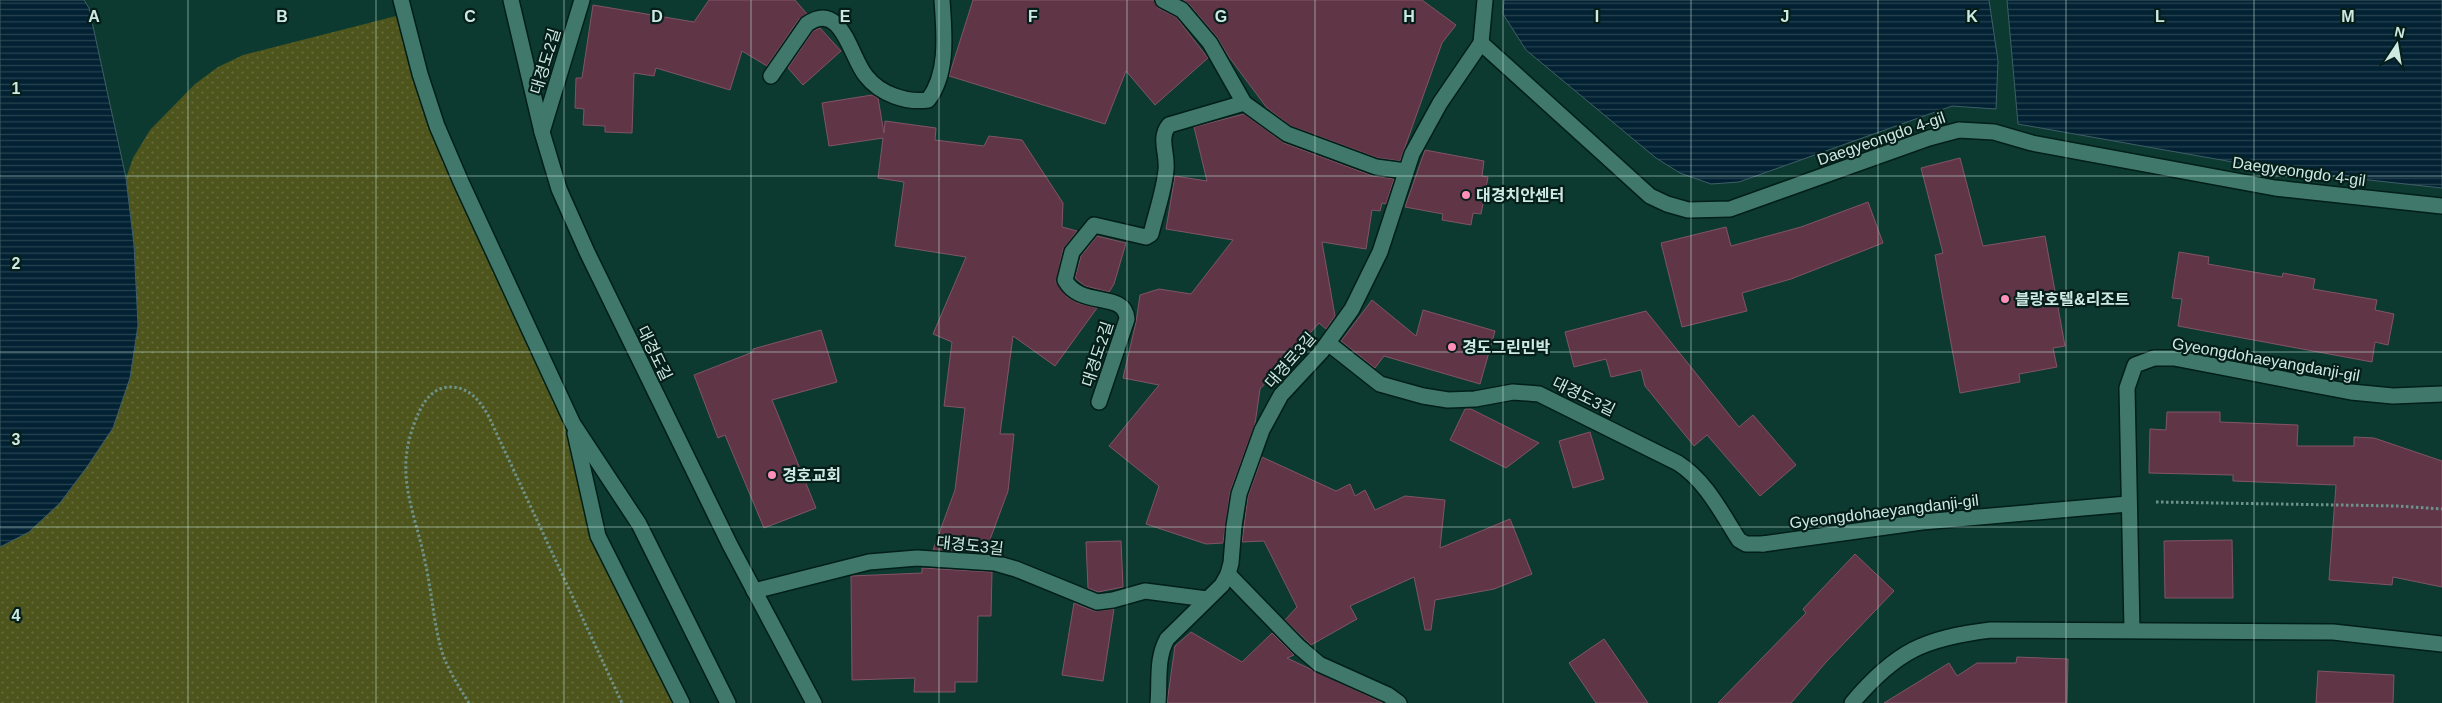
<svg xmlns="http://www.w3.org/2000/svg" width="2442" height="703" viewBox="0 0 2442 703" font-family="Helvetica,'Noto Sans KR',sans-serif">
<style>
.grass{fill:url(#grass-dots)}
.water{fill:url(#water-rules);stroke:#3f5e67}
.building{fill:#603646;stroke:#815464}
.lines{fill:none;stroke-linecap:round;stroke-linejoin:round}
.lane-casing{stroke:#011f18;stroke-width:18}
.street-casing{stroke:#011f18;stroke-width:18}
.path{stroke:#6d9289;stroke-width:3;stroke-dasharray:2.5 2.5;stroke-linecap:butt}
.lane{stroke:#40796b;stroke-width:15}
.street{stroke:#40796b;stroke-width:15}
.grid{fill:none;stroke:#cde9e1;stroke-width:1;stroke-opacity:0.55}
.poi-dot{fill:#ff8eba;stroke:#061e19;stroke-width:2}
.labels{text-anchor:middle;stroke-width:4.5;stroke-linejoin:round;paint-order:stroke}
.street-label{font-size:16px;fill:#cde9e1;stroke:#061e19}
.poi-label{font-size:16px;font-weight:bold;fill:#cde9e1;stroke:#061e19;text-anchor:start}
.grid-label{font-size:16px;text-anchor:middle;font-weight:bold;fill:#cde9e1;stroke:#061e19;stroke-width:4.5;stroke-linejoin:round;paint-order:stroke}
</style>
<defs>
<pattern id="grass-dots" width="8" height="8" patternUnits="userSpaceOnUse" patternTransform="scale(1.25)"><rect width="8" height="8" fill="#4d541c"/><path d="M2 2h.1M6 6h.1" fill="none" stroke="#656d3d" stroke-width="1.8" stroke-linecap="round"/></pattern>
<pattern id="water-rules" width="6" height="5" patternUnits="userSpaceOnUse" patternTransform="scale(1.25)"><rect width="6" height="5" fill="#022233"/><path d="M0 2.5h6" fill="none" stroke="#264250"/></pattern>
</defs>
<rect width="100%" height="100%" fill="#0c3a30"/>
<polygon class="grass" points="404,14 420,74 573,424 598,536 682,703 0,703 0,547 29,532 130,378 138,325 134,245 126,178 133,158 150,130 195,84 218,67 243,55"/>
<g class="water">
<polygon points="0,0 84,0 89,8 126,178 134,245 138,325 130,378 113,428 87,467 60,503 29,532 0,547"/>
<polygon points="1504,0 1989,0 1998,61 1996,109 1952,106 1739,182 1711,184 1680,173 1656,158 1526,50 1503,14"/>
<polygon points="2007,0 2442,0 2442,188 2278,170 2018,124"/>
</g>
<g class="building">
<polygon points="709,0 795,0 807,14 799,19 767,66 742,51 730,90 656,68 654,76 634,73 632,133 605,132 605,126 583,125 584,109 575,108 576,78 582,78 593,5 694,22"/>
<polygon points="973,0 1154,0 1158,8 1176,17 1208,58 1155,105 1126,71 1105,124 949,76"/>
<polygon points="1183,0 1422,0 1456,25 1442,43 1400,161 1378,158 1291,126 1267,108 1229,57 1217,37 1189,4"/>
<polygon points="820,28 841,51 803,85 788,68 813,31"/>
<polygon points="872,95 878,98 884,133 885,121 936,128 935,140 984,146 989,136 1022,140 1063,203 1062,227 1077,231 1063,249 1056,282 1067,297 1078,303 1097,308 1055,366 1013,336 1000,434 1014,434 1008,491 985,553 933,550 955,490 965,408 944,406 952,342 933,334 966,257 895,246 904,182 878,178 883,138 829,146 822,103"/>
<polygon points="1244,114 1284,143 1373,176 1394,179 1386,204 1382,203 1380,211 1372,210 1366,249 1322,242 1335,316 1326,329 1319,323 1260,389 1255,424 1230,492 1223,543 1206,544 1146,524 1159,486 1109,446 1159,385 1123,378 1136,322 1140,295 1159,289 1191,294 1233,240 1166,229 1175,176 1207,181 1194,127"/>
<polygon points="1425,150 1484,161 1482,176 1488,177 1481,214 1473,213 1471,225 1442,220 1443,214 1405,207"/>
<polygon points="1960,158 1983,246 2045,236 2065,346 2053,348 2057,367 2019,374 2020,382 1960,393 1935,255 1943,253 1921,168"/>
<polygon points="1868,202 1883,243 1791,279 1742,293 1747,311 1682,327 1661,243 1726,227 1731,246 1801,227"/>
<polygon points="1097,236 1126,243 1114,284 1109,292 1085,286 1075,278 1081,256"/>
<polygon points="2179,252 2209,257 2208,264 2282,277 2283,273 2315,279 2313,289 2377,300 2375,310 2394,314 2388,345 2375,342 2372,362 2178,326 2182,299 2172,298"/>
<polygon points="1372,300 1416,336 1423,310 1495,331 1480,384 1384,356 1375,368 1341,341"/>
<polygon points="1646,311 1739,427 1753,415 1796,465 1760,496 1707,435 1694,446 1645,386 1641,370 1611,377 1606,359 1574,367 1565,332"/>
<polygon points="821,330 837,382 772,400 816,508 764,528 725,435 718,438 694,375 753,352 753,349"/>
<polygon points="1465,409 1471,409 1539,443 1506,468 1450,440"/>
<polygon points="2167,412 2220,412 2220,422 2298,425 2297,446 2354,446 2354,437 2374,438 2442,461 2442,587 2393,577 2392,585 2329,580 2336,485 2233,481 2233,475 2149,473 2150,429 2166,430"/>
<polygon points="1590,432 1604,479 1573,488 1559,441"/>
<polygon points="1262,457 1336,491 1350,484 1355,496 1365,490 1375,510 1405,496 1445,500 1440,548 1510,519 1532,574 1494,589 1435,600 1431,630 1425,630 1414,577 1350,606 1357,619 1311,645 1285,620 1297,607 1264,541 1242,542 1248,496"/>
<polygon points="2232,540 2233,598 2165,598 2164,541"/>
<polygon points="1121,541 1123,587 1098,592 1088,588 1086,542"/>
<polygon points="1855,554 1894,591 1827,661 1791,703 1718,703 1806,613 1803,609"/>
<polygon points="922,568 992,572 991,616 978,616 977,682 955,682 955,692 914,692 915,678 852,680 851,576 922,573"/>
<polygon points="1074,603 1094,611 1114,609 1103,681 1062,675"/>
<polygon points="1191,632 1242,662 1272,633 1294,655 1287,658 1383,703 1167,703 1175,646"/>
<polygon points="1604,639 1648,703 1596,703 1569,663"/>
<polygon points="2017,657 2068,659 2067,703 1884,703 1949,663 1957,676 1977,663 2016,663"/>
<polygon points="2318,671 2394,675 2393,703 2316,703"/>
</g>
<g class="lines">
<g class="lane-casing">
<g id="lane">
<polyline points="1163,0 1182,10 1210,43 1244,103 1287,134 1376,167 1406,171"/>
<path d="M771,76L807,24C842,0 850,57 866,76C880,94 906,103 928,100C949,73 944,31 942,0"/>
<polyline points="542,132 582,0"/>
<path d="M1328,343L1380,384L1423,396L1448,400L1475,399L1513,392L1539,394L1678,463C1706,481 1721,512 1739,540L1746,544H1763"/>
<path d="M1099,402L1127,319C1125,290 1080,309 1065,280L1072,252L1094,225L1146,237L1151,234C1156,213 1164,191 1166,170C1168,154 1158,138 1169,125L1244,103"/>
<polyline points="1228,574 1298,646 1319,664 1388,695 1399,703"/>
<polyline points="754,591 869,562 917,558 995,563 1016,569 1097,602 1113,600 1145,591 1207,599"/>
<path d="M1158,703C1160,681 1156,659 1167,639L1222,585L1228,574L1231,563L1234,526L1239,494L1262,430L1281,395L1321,352L1352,309L1380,252L1412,154L1440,103L1481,43"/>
</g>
</g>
<g class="street-casing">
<g id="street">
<polyline points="401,0 420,74 437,126 461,182 573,424 639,524 728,703"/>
<polyline points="511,0 542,132 559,189 587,252 730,545 814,703"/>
<polyline points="1485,0 1481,43 1650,196 1667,204 1688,210 1730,209 1929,138 1959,130 1994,132 2032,143 2275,188 2442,206"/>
<polyline points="575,433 598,536 682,703"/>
<polyline points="1763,544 1922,522 2128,504"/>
<polyline points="2132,629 2127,388 2135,365 2154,358 2174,358 2351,392 2393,396 2442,394"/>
<path d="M1852,703C1896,651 1924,638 1991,630L2333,632L2442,644"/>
</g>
</g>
<g class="path">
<polyline points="2156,502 2397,506 2442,509"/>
<path d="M469,703C459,687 448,670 442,652C434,625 432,595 426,566C414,505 390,471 421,408C427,397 436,387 450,387C469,387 479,400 488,415L622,703"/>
</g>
<use href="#lane" class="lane"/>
<use href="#street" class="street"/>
</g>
<path class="grid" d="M188,0V703M376,0V703M564,0V703M751,0V703M939,0V703M1127,0V703M1315,0V703M1503,0V703M1691,0V703M1878,0V703M2066,0V703M2254,0V703M0,176H2442M0,352H2442M0,527H2442"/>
<g class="poi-dot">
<circle cx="1466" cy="195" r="5"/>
<circle cx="2005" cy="299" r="5"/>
<circle cx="1452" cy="347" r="5"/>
<circle cx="772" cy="475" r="5"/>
</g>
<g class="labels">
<g class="street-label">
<text transform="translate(545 61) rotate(-73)" y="6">대경도2길</text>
<text transform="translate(1881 138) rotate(-19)" y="6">Daegyeongdo 4-gil</text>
<text transform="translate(2299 171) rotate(8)" y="6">Daegyeongdo 4-gil</text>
<text transform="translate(655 353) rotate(64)" y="6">대경도길</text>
<text transform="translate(1097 354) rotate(-72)" y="6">대경도2길</text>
<text transform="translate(2266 359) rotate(10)" y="6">Gyeongdohaeyangdanji-gil</text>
<text transform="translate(1290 360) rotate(-49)" y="6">대경로3길</text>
<text transform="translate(1584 396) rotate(26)" y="6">대경도3길</text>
<text transform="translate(1884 511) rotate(-7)" y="6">Gyeongdohaeyangdanji-gil</text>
<text transform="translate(970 545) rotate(6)" y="6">대경도3길</text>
</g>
<g class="poi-label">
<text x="1476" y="201">대경치안센터</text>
<text x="2015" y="305">블랑호텔&amp;리조트</text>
<text x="1462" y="353">경도그린민박</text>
<text x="782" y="481">경호교회</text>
</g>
</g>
<g class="grid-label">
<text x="94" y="22">A</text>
<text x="282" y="22">B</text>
<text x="470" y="22">C</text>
<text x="657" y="22">D</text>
<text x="845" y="22">E</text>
<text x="1033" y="22">F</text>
<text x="1221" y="22">G</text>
<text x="1409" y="22">H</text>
<text x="1597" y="22">I</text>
<text x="1785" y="22">J</text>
<text x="1972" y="22">K</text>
<text x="2160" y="22">L</text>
<text x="2348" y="22">M</text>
<text x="16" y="94">1</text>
<text x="16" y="269">2</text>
<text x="16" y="445">3</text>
<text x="16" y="621">4</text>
</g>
<g transform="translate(2397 45) rotate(12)" stroke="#061e19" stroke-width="4" paint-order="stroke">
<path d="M0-4L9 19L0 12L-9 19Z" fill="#cde9e1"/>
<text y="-8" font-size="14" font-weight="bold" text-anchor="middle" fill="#cde9e1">N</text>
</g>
</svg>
